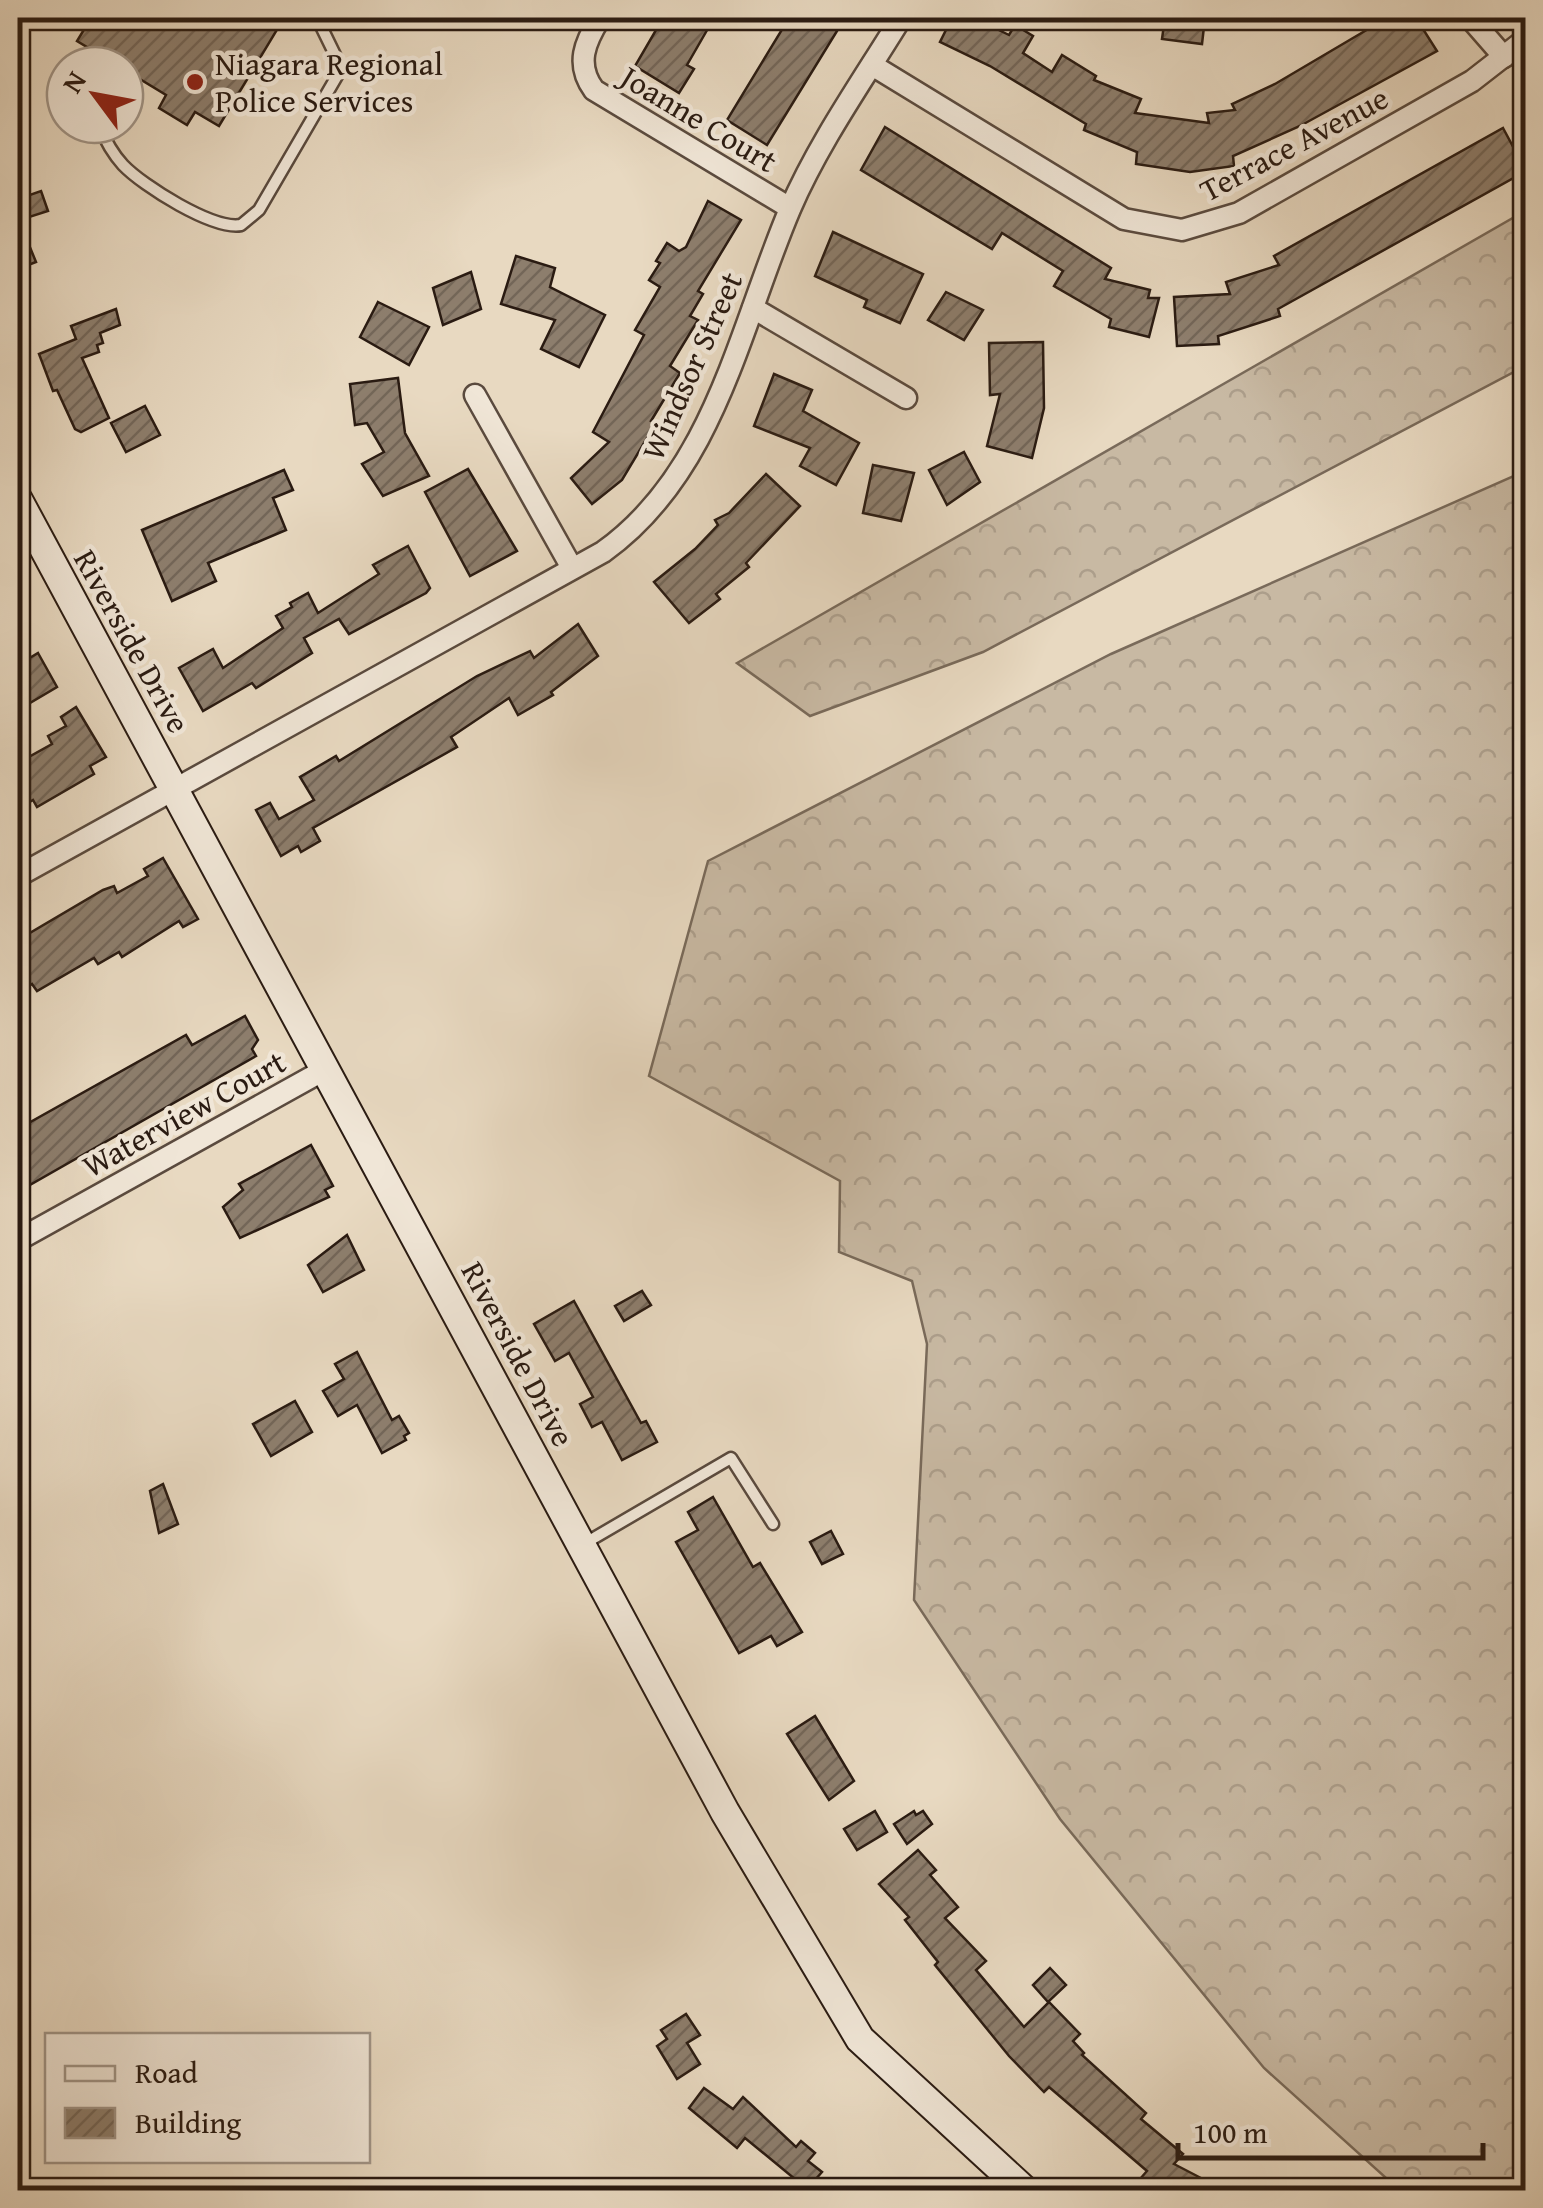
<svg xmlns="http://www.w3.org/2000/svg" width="1543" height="2208" viewBox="0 0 1543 2208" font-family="'Gentium Book Plus',serif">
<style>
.forest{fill:url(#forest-crowns);stroke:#796a5a;stroke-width:2.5}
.building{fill:url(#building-hatch);stroke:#2a1b12;stroke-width:2.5}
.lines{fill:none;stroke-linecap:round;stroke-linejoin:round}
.lane-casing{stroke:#5a4a3e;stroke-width:15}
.street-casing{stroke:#5a4a3e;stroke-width:25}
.secondary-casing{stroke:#2a1b12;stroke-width:32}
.lane{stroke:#f0e6d7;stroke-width:10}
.street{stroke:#f0e6d7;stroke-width:20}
.secondary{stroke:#f0e6d7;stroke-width:28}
.poi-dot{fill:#8f2418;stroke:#f0e6d7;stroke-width:4}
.labels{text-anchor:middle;stroke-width:9;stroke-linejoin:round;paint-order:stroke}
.poi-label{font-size:32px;fill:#2a1b12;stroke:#f0e6d7;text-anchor:start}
.street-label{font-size:32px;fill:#2a1b12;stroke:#f0e6d7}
</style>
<defs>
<pattern id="forest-crowns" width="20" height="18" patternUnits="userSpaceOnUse" patternTransform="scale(2.5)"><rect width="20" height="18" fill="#c8b9a3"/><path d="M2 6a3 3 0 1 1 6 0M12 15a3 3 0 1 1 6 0" fill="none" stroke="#ac9e8b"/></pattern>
<pattern id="building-hatch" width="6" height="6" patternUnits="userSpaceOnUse" patternTransform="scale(2.5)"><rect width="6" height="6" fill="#8d7e6d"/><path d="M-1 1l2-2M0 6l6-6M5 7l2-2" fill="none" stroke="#736658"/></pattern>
</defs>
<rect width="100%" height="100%" fill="#e8d9c1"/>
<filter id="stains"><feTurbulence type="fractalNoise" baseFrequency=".002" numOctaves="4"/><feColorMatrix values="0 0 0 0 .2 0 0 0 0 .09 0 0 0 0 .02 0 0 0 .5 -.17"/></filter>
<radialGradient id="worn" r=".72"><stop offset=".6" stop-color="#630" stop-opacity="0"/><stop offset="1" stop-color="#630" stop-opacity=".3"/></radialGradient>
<g class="forest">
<polygon points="1525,211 1525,366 983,652 810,716 737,663"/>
<polygon points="1525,471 1525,2190 1410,2190 1386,2178 1264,2068 1060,1819 914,1600 927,1344 912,1281 839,1252 840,1181 649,1076 708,861 1111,654"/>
</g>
<g class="building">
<polygon points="91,18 284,18 219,126 195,112 187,125 159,108 166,95 125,70 125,65 117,65 77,41"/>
<polygon points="663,18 714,18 687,65 694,69 679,93 635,66"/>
<polygon points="789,18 845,18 767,145 727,120"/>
<polygon points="952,18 974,18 1009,35 1015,25 1033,36 1023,53 1052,72 1062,55 1096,76 1094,80 1141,99 1135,113 1209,123 1207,113 1235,110 1232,104 1275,84 1387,18 1416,18 1437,51 1300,126 1233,156 1234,166 1190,172 1136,164 1137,152 1084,130 1086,124 990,66 940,42"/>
<polygon points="1165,18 1205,18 1202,44 1162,39"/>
<polygon points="885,127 1111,268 1105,279 1150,290 1148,298 1159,298 1149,337 1109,327 1111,319 1054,286 1063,271 1002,233 992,249 861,170"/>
<polygon points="1503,128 1526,171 1278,309 1280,316 1218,336 1219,344 1177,346 1174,297 1230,294 1226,282 1279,265 1274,256"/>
<polygon points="41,191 48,211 23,219 18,199"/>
<polygon points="708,201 741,220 698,291 703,294 690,316 698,320 670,366 680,373 651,421 656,423 622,480 592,504 571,478 609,442 593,432 644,335 635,330 660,287 649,280 660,263 656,261 667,243 679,251 686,247"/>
<polygon points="18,218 36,262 18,269"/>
<polygon points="833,232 923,274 900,323 864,307 867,300 815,276"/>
<polygon points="516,256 555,268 550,287 605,315 579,367 541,349 555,320 501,304"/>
<polygon points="471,272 481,309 443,325 433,288"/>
<polygon points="946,292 983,310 964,340 928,320"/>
<polygon points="378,302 429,327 409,365 360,337"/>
<polygon points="116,309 120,325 100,333 103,343 97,345 99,352 82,358 109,418 81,432 75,429 57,390 53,391 39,354 76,339 71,326"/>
<polygon points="1043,342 1044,408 1032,458 987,446 1000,394 990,395 989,343"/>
<polygon points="774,374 812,390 803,411 859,443 836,485 800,466 810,448 754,426"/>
<polygon points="398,378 405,433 429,476 383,496 362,464 384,452 367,423 355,425 350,384"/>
<polygon points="145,406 160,435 126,452 111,423"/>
<polygon points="964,452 980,482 947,505 929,470"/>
<polygon points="873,465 914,473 901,521 863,513"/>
<polygon points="468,469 517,551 470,576 425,492"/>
<polygon points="284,470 293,490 273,498 286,530 208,563 216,581 172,601 142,530"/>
<polygon points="766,474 800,506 746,563 749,567 716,594 720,599 689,623 654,582 695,549 718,525 715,520 729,513"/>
<polygon points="408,546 430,588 426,593 349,634 339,619 304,638 312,653 256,688 252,683 203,711 179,668 213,649 223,668 283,628 276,616 292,607 290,603 308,593 318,613 379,574 373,565"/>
<polygon points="578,624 598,656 551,692 553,695 518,715 509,698 451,737 457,747 313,828 320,841 301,852 298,846 281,856 256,810 270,803 279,819 314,800 300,777 336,756 339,761 477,676 530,651 534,658"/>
<polygon points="38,653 57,687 18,710 18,665"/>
<polygon points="76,707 106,757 90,766 94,774 37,807 33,800 18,809 18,763 52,744 48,736 66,726 61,717"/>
<polygon points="163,858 198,919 183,927 179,921 122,957 119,952 98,964 94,958 37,991 32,984 18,993 18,940 103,890 114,886 117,893 148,876 144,869"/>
<polygon points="245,1016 258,1040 252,1049 256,1056 28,1186 18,1168 18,1129 186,1035 192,1045"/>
<polygon points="311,1145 333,1186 325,1190 329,1197 240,1238 223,1207 243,1190 239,1184"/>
<polygon points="347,1235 364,1270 323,1292 308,1265"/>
<polygon points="642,1291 651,1305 624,1321 615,1306"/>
<polygon points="574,1301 641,1423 646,1421 657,1442 622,1460 602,1422 592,1427 580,1404 593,1397 569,1353 555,1361 534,1324"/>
<polygon points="357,1352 392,1420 399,1416 409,1433 404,1436 406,1440 382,1453 357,1405 338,1416 323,1391 344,1379 335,1364"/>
<polygon points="295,1401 312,1432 271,1456 253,1424"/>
<polygon points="163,1484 178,1524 159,1533 150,1491"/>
<polygon points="713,1497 753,1567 760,1563 802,1632 777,1646 771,1636 739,1653 676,1542 698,1530 688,1512"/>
<polygon points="831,1531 843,1554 822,1564 810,1542"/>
<polygon points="815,1716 854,1781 829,1800 787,1734"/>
<polygon points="875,1811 887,1832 857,1850 844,1829"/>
<polygon points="914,1811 916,1815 923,1811 932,1824 907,1844 894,1824"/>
<polygon points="918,1850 936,1870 930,1875 958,1907 945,1918 986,1961 976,1970 1024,2027 1049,2002 1080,2034 1073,2041 1084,2053 1082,2055 1146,2113 1141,2119 1183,2154 1174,2164 1224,2190 1154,2190 1140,2179 1147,2171 1049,2087 1044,2092 1009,2056 935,1965 938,1962 905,1920 909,1917 879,1884"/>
<polygon points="1050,1968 1066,1985 1048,2002 1033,1985"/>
<polygon points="686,2014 700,2035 687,2043 700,2064 677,2079 657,2046 667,2039 661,2030"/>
<polygon points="704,2088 733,2109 743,2097 796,2147 801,2141 815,2153 808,2161 822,2172 807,2189 745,2138 737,2148 689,2108"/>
</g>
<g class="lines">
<g class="lane-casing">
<g id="lane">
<path d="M99,125C105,140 112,153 123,165C143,186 213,230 241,225L259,210L337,76L338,61L317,18"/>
<polyline points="582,1545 731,1458 773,1524"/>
</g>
</g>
<g class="street-casing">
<g id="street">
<path d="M600,18C585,42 575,64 594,90L790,208"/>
<polyline points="1470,18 1504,57"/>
<polyline points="872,65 1124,219 1182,230 1239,213 1472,81 1526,39"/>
<polyline points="753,308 906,398"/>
<polyline points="475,395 572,568"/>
<path d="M18,876L603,552C714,473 739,329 790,209C819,142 863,80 901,18"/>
<polyline points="18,1240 326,1069"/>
</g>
</g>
<g class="secondary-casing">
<polyline id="secondary" points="18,500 725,1812 860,2039 1024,2190"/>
</g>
<use href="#lane" class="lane"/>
<use href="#street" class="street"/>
<use href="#secondary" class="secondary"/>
</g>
<circle class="poi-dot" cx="195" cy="82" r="10"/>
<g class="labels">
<g class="poi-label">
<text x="215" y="75">Niagara Regional<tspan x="215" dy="37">Police Services</tspan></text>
</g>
<g class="street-label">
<text transform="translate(699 119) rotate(31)" y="11">Joanne Court</text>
<text transform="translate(1294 144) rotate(-28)" y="11">Terrace Avenue</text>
<text transform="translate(692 366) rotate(-66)" y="11">Windsor Street</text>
<text transform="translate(132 641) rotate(61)" y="11">Riverside Drive</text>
<text transform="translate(184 1114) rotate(-29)" y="11">Waterview Court</text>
<text transform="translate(518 1354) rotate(62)" y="11">Riverside Drive</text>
</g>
</g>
<rect width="1543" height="2208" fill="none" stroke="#e8d9c1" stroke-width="60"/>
<rect x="20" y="20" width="1503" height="2168" fill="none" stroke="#2a1b12" stroke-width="5"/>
<rect x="30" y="30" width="1483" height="2148" fill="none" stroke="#2a1b12" stroke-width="2.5"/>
<rect x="45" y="2033" width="325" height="130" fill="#f0e6d7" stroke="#a19588" stroke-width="2.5"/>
<rect x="65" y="2066" width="50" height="15" fill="#f0e6d7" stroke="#a19588" stroke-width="2.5"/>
<text x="135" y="2083" font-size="30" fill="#2a1b12">Road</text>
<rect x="65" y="2108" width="50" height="30" fill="url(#building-hatch)" stroke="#a19588" stroke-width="2.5"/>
<text x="135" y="2133" font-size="30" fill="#2a1b12">Building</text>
<g transform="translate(95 95) rotate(302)"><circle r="48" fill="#f0e6d7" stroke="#a19588" stroke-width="2.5"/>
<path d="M0-8L18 38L0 25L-18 38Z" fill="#8f2418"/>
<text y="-15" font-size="28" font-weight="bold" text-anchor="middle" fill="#2a1b12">N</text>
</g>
<path d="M1178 2143v15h305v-15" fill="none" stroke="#2a1b12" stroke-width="5"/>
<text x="1193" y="2143" font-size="30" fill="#2a1b12" stroke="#f0e6d7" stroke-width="8" paint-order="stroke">100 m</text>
<rect width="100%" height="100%" filter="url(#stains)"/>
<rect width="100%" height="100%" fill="url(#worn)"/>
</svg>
